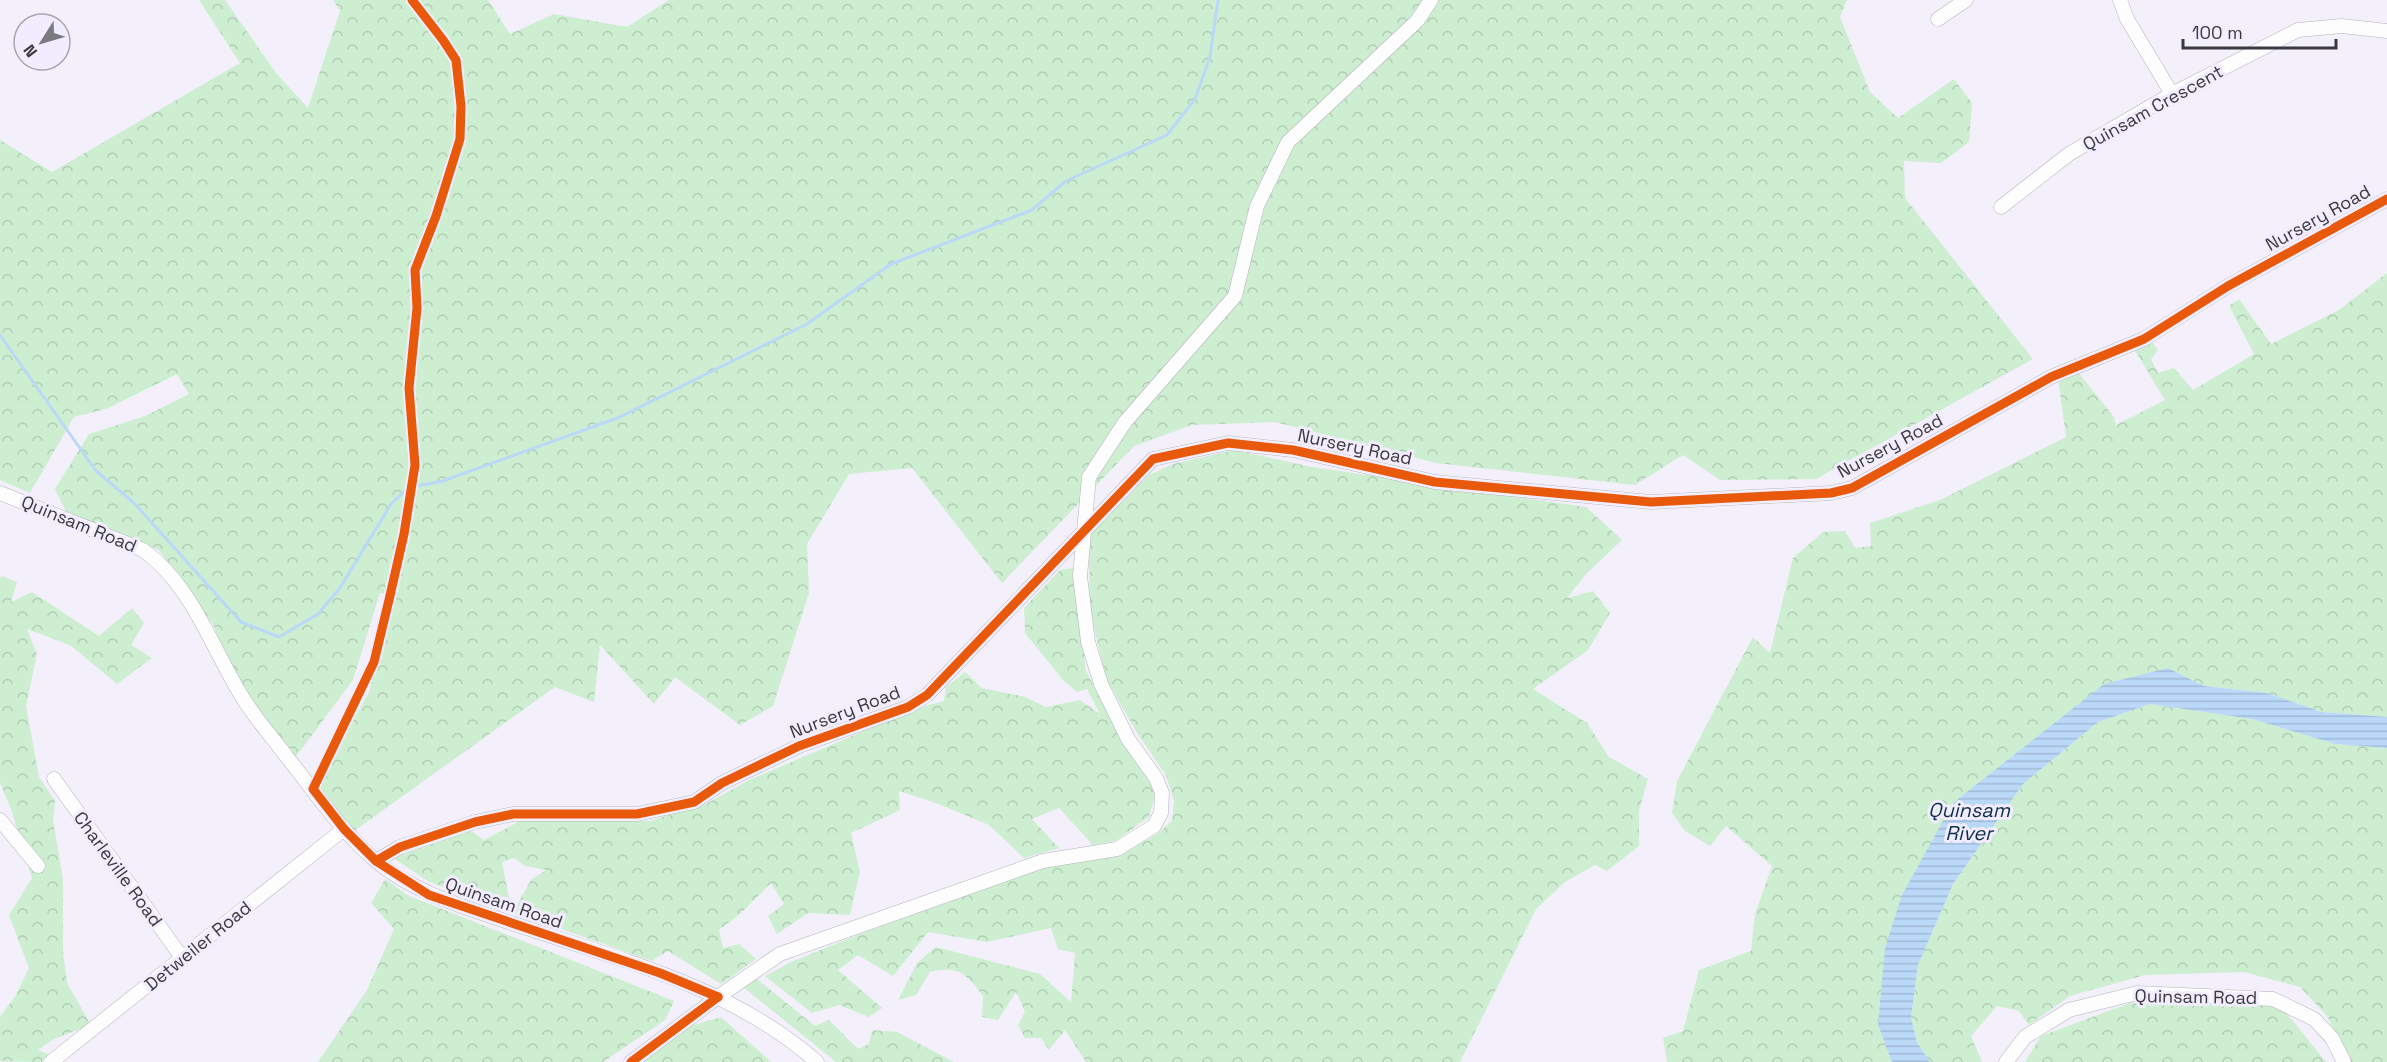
<svg xmlns="http://www.w3.org/2000/svg" width="2387" height="1062" viewBox="0 0 2387 1062" font-family="'Space Grotesk',sans-serif">
<style>
.forest{fill:url(#forest-crowns)}
.water{fill:url(#water-rules)}
.lines{fill:none;stroke-linecap:round;stroke-linejoin:round}
.stream{stroke:#bad8f8;stroke-width:3}
.minor-casing{stroke:#b4b2ba;stroke-width:15}
.minor{stroke:#fdfdfe;stroke-width:14}
.cycleway-casing{stroke:#f2ecff;stroke-width:13}
.cycleway{stroke:#e8590c;stroke-width:9}
.labels{text-anchor:middle;stroke-width:6;stroke-linejoin:round;paint-order:stroke}
.street-label{font-size:18px;fill:#3b3940;stroke:#f2ecff}
.water-label{font-size:20px;font-style:italic;fill:#0f2e49;stroke:#f2ecff}
</style>
<defs>
<pattern id="forest-crowns" width="20" height="18" patternUnits="userSpaceOnUse" patternTransform="scale(1.5)"><rect width="20" height="18" fill="#cdeed1"/><path d="M2 6a3 3 0 1 1 6 0M12 15a3 3 0 1 1 6 0" fill="none" stroke="#b1cdb4"/></pattern>
<pattern id="water-rules" width="6" height="5" patternUnits="userSpaceOnUse" patternTransform="scale(1.5)"><rect width="6" height="5" fill="#bad8f8"/><path d="M0 2.5h6" fill="none" stroke="#a1bad6"/></pattern>
</defs>
<rect width="100%" height="100%" fill="#f3f0fb"/>
<g class="forest">
<polygon points="199,0 225,0 276,73 308,108 340,11 333,0 488,0 510,34 554,14 627,27 669,0 1847,0 1840,17 1870,92 1898,118 1954,79 1972,103 1969,142 1941,163 1904,161 1905,198 2033,359 1816,479 1720,480 1683,455 1635,485 1436,463 1275,422 1192,425 1134,446 1002,583 912,468 849,474 807,544 809,593 773,706 740,725 675,677 654,704 600,645 594,702 555,687 347,836 314,791 369,692 397,595 380,593 353,680 292,762 234,692 214,626 159,550 66,512 55,489 89,434 145,416 189,394 177,374 106,409 74,417 30,493 0,480 0,140 52,172 240,63"/>
<polygon points="2387,273 2387,717 2322,712 2267,693 2204,686 2168,668 1953,803 1878,1025 1892,1062 1667,1062 1663,1038 1683,1031 1699,970 1751,951 1755,914 1772,866 1726,826 1710,846 1685,831 1672,813 1677,781 1753,637 1770,653 1793,558 1823,532 1845,531 1855,548 1871,546 1870,523 1940,500 2066,437 2058,378 2078,372 2114,417 2116,425 2165,400 2134,349 2151,341 2158,350 2151,359 2158,373 2174,368 2193,390 2254,354 2229,306 2239,299 2271,344 2339,310"/>
<path d="M1234,450L1312,467L1586,507L1622,540L1588,572L1567,598L1593,591L1610,613L1588,650L1533,689L1587,723L1609,757L1648,779L1639,811V846L1607,871L1595,865L1565,882L1536,909L1460,1062H1086L1065,1030L1049,1050L1041,1038H1025L1018,1025L1025,1011L1016,992L998,1020L982,1017L983,996C967,974 958,965 930,972L916,995L898,1000L917,963L936,947L1040,974L1071,1002L1075,953L1058,949L1051,928L987,942L928,932L893,976L858,955L838,970L882,1008L869,1017L839,1005L812,1013L765,976L791,962L860,934L1049,866L1117,857L1157,834L1172,821L1174,801L1166,775L1137,733L1106,678L1090,610L1089,562L1091,534L1149,475L1173,464Z"/>
<polygon points="1073,568 1086,671 1119,736 1156,792 1149,817 1115,841 1093,845 1059,808 1032,819 1059,848 1024,858 989,825 936,803 899,791 900,810 851,833 860,872 850,915 808,913 777,934 768,916 784,904 771,883 740,914 719,930 723,948 739,944 756,959 721,984 668,951 652,961 513,912 531,880 546,870 525,866 514,858 502,862 509,898 487,894 487,905 428,881 393,858 470,830 484,840 522,820 649,821 704,805 749,780 918,708 944,701 946,687 965,672 982,688 1025,697 1046,707 1080,700 1100,714 1087,689 1077,692 1063,680 1025,633 1024,608 1060,570"/>
<polygon points="2,576 17,582 11,602 32,592 99,636 132,608 144,623 131,645 152,658 117,684 70,645 27,629 37,654 26,706 39,777 55,801 53,820 63,879 63,951 67,983 91,1025 54,1039 38,1050 50,1055 41,1062 0,1061 0,1017 16,995 29,968 9,915 32,878 11,809 0,783 0,578"/>
<polygon points="2150,704 2252,719 2335,744 2387,748 2387,1062 2350,1062 2327,1016 2300,987 2244,972 2145,975 2070,996 2029,1025 2019,1011 1997,1006 1971,1036 1982,1062 1930,1062 1917,1042 1911,1018 1918,965 1953,884 2023,784 2098,722"/>
<polygon points="385,879 407,895 674,1001 665,1020 603,1062 318,1062 367,990 394,929 371,903"/>
<polygon points="757,979 815,1026 829,1020 858,1049 869,1044 872,1030 897,1032 954,1062 836,1062 743,987"/>
<polygon points="2224,995 2284,1010 2326,1062 2025,1062 2041,1036 2130,1003"/>
<polygon points="721,1017 771,1062 642,1062 690,1026"/>
</g>
<polygon class="water" points="2168,668 2204,686 2267,693 2322,712 2387,717 2387,748 2335,744 2252,719 2150,704 2098,722 2023,784 1953,884 1918,965 1911,1018 1917,1042 1930,1062 1892,1062 1878,1025 1885,948 1902,895 1953,803 2104,684"/>
<g class="lines">
<g class="stream">
<polyline points="0,335 96,471 134,503 241,622 279,637 318,614 340,588 391,504 409,487"/>
<polyline points="417,486 443,481 620,417 807,324 891,264 1032,210 1066,181 1167,135 1195,99 1210,57 1218,0"/>
</g>
<g class="minor-casing">
<g id="minor">
<polyline points="2120,0 2127,19 2172,94"/>
<polyline points="1938,19 1966,0"/>
<polyline points="2001,207 2069,154 2172,94 2298,30 2342,26 2387,31"/>
<path d="M0,493L143,550C191,584 211,646 241,695C254,717 272,737 287,757C315,792 341,831 375,860C415,894 466,907 514,924C619,959 732,987 817,1062"/>
<polyline points="54,779 183,959"/>
<polyline points="0,820 38,866"/>
<polyline points="376,861 400,847 475,822 513,814 637,814 694,802 722,783 799,746 908,707 927,695 1153,459 1228,443 1293,450 1435,482 1651,502 1831,493 1852,488 2051,377 2144,339 2228,286 2387,199"/>
<polyline points="51,1062 344,829"/>
<polyline points="631,1062 718,997 780,954 1043,861 1117,849 1154,826 1161,813 1162,793 1156,778 1128,739 1101,684 1088,642 1080,576 1089,477 1125,422 1235,296 1257,206 1288,142 1417,21 1431,0"/>
<polyline points="2006,1062 2025,1037 2069,1010 2137,993 2273,999 2314,1019 2332,1038 2344,1062"/>
</g>
</g>
<use href="#minor" class="minor"/>
<g class="cycleway-casing">
<g id="cycleway">
<polyline points="412,0 443,40 456,60 461,106 460,139 436,216 415,270 417,308 409,388 415,465 404,534 389,600 374,662 313,789 344,829 376,861 429,895 660,973 718,997"/>
<polyline points="376,861 400,847 475,822 513,814 637,814 694,802 722,783 799,746 908,707 927,695 1153,459 1228,443 1293,450 1435,482 1651,502 1831,493 1852,488 2051,377 2144,339 2228,286 2387,199"/>
<polyline points="631,1062 718,997"/>
</g>
</g>
<use href="#cycleway" class="cycleway"/>
</g>
<g class="labels">
<g class="street-label">
<text transform="translate(2153 108) rotate(-29)" y="6">Quinsam Crescent</text>
<text transform="translate(2318 218) rotate(-29)" y="6">Nursery Road</text>
<text transform="translate(1890 446) rotate(-28)" y="6">Nursery Road</text>
<text transform="translate(1355 447) rotate(12)" y="6">Nursery Road</text>
<text transform="translate(79 524) rotate(22)" y="6">Quinsam Road</text>
<text transform="translate(845 712) rotate(-21)" y="6">Nursery Road</text>
<text transform="translate(118 869) rotate(54)" y="6">Charleville Road</text>
<text transform="translate(504 903) rotate(19)" y="6">Quinsam Road</text>
<text transform="translate(198 946) rotate(-39)" y="6">Detweiler Road</text>
<text transform="translate(2196 997) rotate(1)" y="6">Quinsam Road</text>
</g>
<g class="water-label">
<text x="1969" y="817">Quinsam<tspan x="1969" dy="23">River</tspan></text>
</g>
</g>
<g transform="translate(42 42) rotate(233)"><circle r="28" fill="#f2ecff" stroke="#a9a4b3" stroke-width="1.5"/>
<path d="M0-4.5L10 22L0 15L-10 22Z" fill="#7b7981"/>
<text y="-9" font-size="16" font-weight="bold" text-anchor="middle" fill="#3b3940">N</text>
</g>
<path d="M2183 39v9h153v-9" fill="none" stroke="#3b3940" stroke-width="3"/>
<text x="2192" y="39" font-size="18" fill="#3b3940" stroke="#f2ecff" stroke-width="4.5" paint-order="stroke">100 m</text>
</svg>
